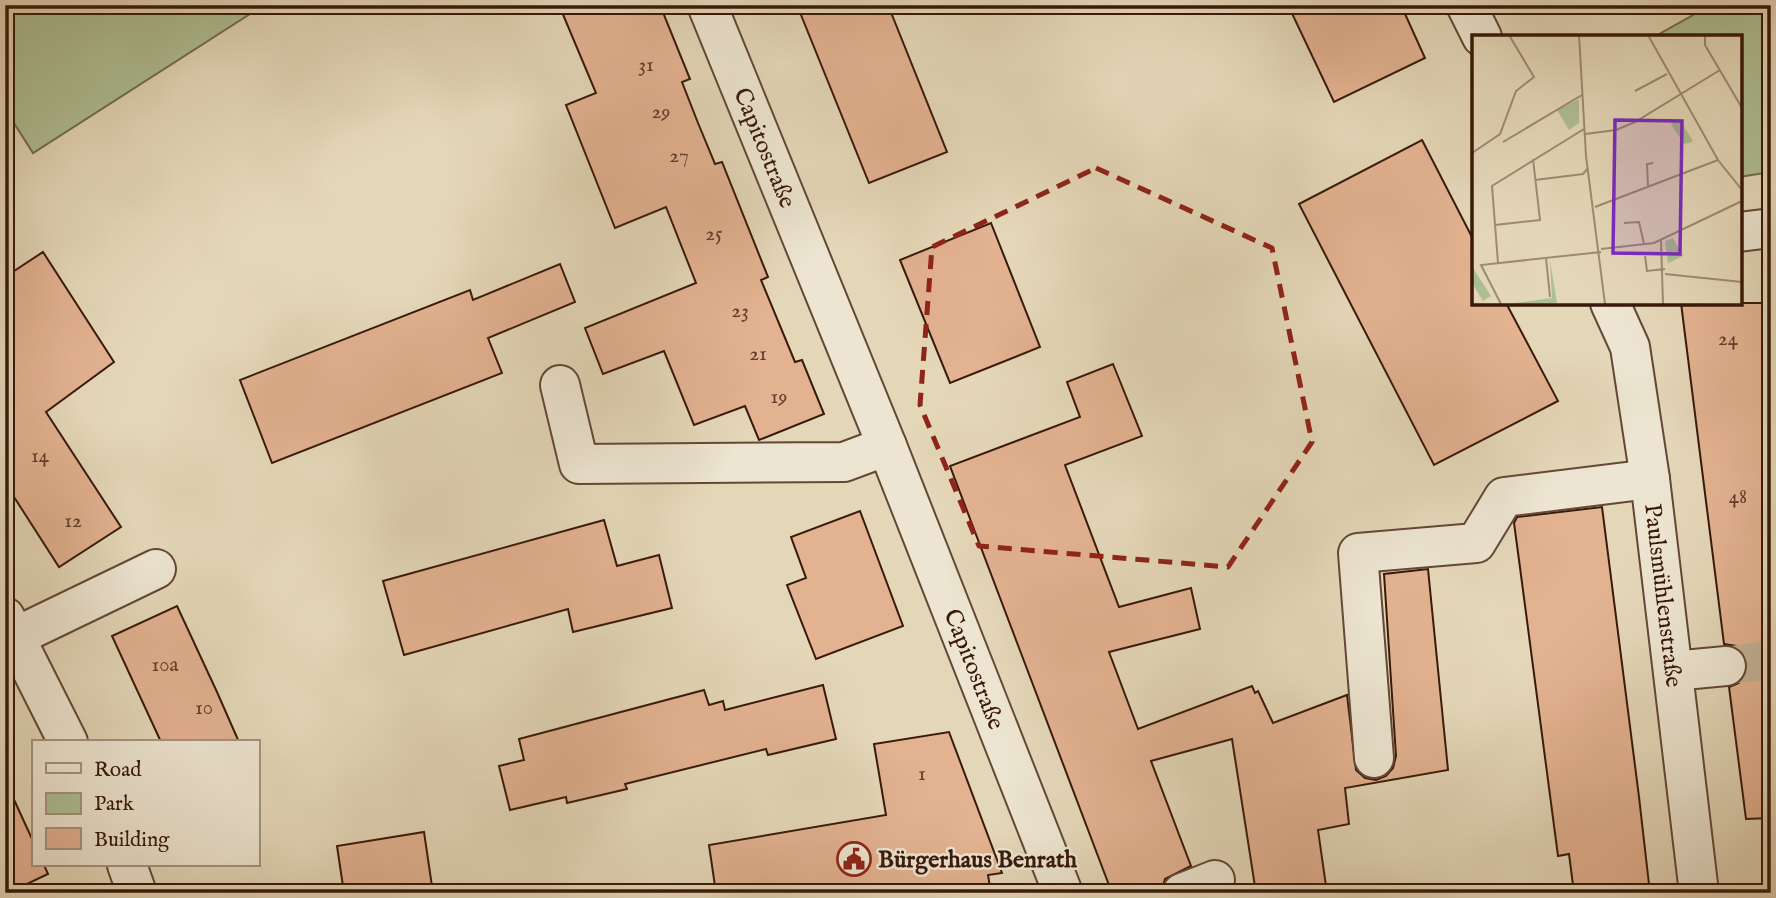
<svg xmlns="http://www.w3.org/2000/svg" width="1776" height="898" viewBox="0 0 1776 898" font-family="'IM FELL English',serif">
<style>
.green{fill:#aebf94;stroke:#736c4f;stroke-width:2}
.building{fill:#e3b291;stroke:#38190a;stroke-width:2}
.lines{fill:none;stroke-linecap:round;stroke-linejoin:round}
.minor-tunnel{stroke:#c2b195;stroke-width:38;stroke-dasharray:38 19;stroke-linecap:butt}
.minor-casing{stroke:#634836;stroke-width:42}
.minor{stroke:#ede5d1;stroke-width:38}
.marked{fill:none;stroke:#8f2418;stroke-width:5;stroke-dasharray:14 9;stroke-linejoin:round}
.labels{text-anchor:middle;stroke-width:5;stroke-linejoin:round;paint-order:stroke}
.number-label{font-size:21px;fill:#633f2c}
.street-label{font-size:24px;fill:#38190a;stroke:#ede5d1}
.poi-label{font-size:24px;font-weight:bold;fill:#38190a;stroke:#ede5d1;text-anchor:start}
.inset-road{fill:none;stroke:#9f8b72;stroke-width:2}
.view{fill:#7b2cbf;fill-opacity:0.15;stroke:#7b2cbf;stroke-width:3.5}
.inset-edge{fill:none;stroke:#38190a;stroke-width:3.5}
</style>
<rect width="100%" height="100%" fill="#e4d7b8"/>
<filter id="stains"><feTurbulence type="fractalNoise" baseFrequency=".00286" numOctaves="4"/><feColorMatrix values="0 0 0 0 .2 0 0 0 0 .09 0 0 0 0 .02 0 0 0 .5 -.17"/></filter>
<radialGradient id="worn" r=".72"><stop offset=".6" stop-color="#630" stop-opacity="0"/><stop offset="1" stop-color="#630" stop-opacity=".3"/></radialGradient>
<g class="green">
<polygon points="22,5 264,5 33,153 5,109 5,16"/>
<polygon points="1711,5 1771,5 1771,172 1739,177 1739,37 1654,37"/>
</g>
<g class="building">
<polygon points="559,5 660,5 690,79 682,82 698,123 715,164 722,162 768,277 761,280 795,362 802,360 824,414 759,440 745,406 694,425 664,351 603,374 585,328 696,283 666,207 615,228 566,105 596,93"/>
<polygon points="797,5 888,5 947,152 869,183"/>
<polygon points="1288,5 1401,5 1425,58 1334,102"/>
<polygon points="1422,140 1473,239 1473,303 1506,303 1558,401 1434,465 1299,204"/>
<polygon points="991,223 1040,347 950,383 900,260"/>
<polygon points="43,252 114,362 46,412 121,527 59,567 5,483 5,277"/>
<polygon points="560,264 575,302 488,338 502,373 272,463 240,380 470,290 473,300"/>
<polygon points="1681,303 1771,303 1771,818 1746,819 1729,687 1739,683 1746,676 1748,663 1744,654 1736,646 1724,644"/>
<polygon points="1113,364 1142,436 1065,465 1119,607 1191,588 1200,629 1109,652 1138,729 1252,686 1255,693 1258,691 1273,723 1347,695 1356,770 1365,778 1376,780 1386,776 1393,768 1396,756 1384,574 1428,569 1448,770 1345,788 1349,824 1318,830 1327,893 1256,893 1232,739 1151,761 1191,866 1165,879 1161,893 1112,893 950,466 1080,417 1067,382"/>
<polygon points="1602,507 1639,797 1650,893 1574,893 1569,854 1558,856 1519,560 1514,523 1517,517"/>
<polygon points="860,511 903,626 816,659 787,585 806,578 791,537"/>
<polygon points="604,520 617,566 659,555 672,608 573,632 568,609 404,655 383,581"/>
<polygon points="177,606 217,692 239,742 161,742 112,636"/>
<polygon points="823,685 836,739 768,755 766,749 625,784 627,789 567,803 566,797 510,810 499,766 524,760 519,739 704,690 709,705 723,701 725,710"/>
<polygon points="949,732 1002,873 988,875 991,893 716,893 709,845 886,815 874,744"/>
<polygon points="5,780 33,841 33,865 44,865 48,874 8,893"/>
<polygon points="424,832 433,893 344,893 337,846"/>
</g>
<g class="lines">
<polyline class="minor-tunnel" points="1726,666 1771,659"/>
<g class="minor-casing">
<g id="minor">
<path id="s1" d="M707,5L887,446L1063,893"/>
<polyline points="1466,5 1482,37"/>
<polyline points="1739,232 1771,228"/>
<path id="s2" d="M1610,303L1630,347L1650,479L1699,893"/>
<polyline points="560,385 579,464 844,462 887,446"/>
<polyline points="5,617 68,742"/>
<polyline points="17,636 156,569"/>
<polyline points="1673,671 1726,666"/>
<polyline points="1374,758 1358,553 1476,543 1504,497 1650,479"/>
<polyline points="127,865 137,893"/>
<polyline points="1182,893 1215,880"/>
</g>
</g>
<use href="#minor" class="minor"/>
</g>
<path class="marked" d="M1096,168L1272,248L1312,442L1228,567L979,546L920,405L932,247Z"/>
<defs>
<g id="civic-ring" transform="scale(1.75)"><circle r="9.5" fill="#ede5d1" stroke="#8f2418" stroke-width="1.5"/><path d="M-.6-6.5H3V-4.5H.6V-3L4-1V1h2V6H-6V1h2V-1L-.6-3ZM-1.2 2.5V6h2.4V2.5Z" fill="#8f2418"/></g>
</defs>
<g fill-rule="evenodd">
<use href="#civic-ring" x="854" y="859"/>
</g>
<g class="labels">
<g class="number-label">
<text x="646" y="71">31</text>
<text x="661" y="118">29</text>
<text x="679" y="162">27</text>
<text x="714" y="240">25</text>
<text x="740" y="317">23</text>
<text x="1728" y="345">24</text>
<text x="758" y="360">21</text>
<text x="779" y="403">19</text>
<text x="40" y="462">14</text>
<text x="1738" y="503">48</text>
<text x="73" y="527">12</text>
<text x="165" y="671">10a</text>
<text x="204" y="714">10</text>
<text x="922" y="780">1</text>
</g>
<g class="street-label">
<text dy="8" stroke="none"><textPath href="#s1" startOffset="154">Capitostraße</textPath></text>
<text dy="8" stroke="none"><textPath href="#s2" startOffset="299">Paulsmühlenstraße</textPath></text>
<text dy="8" stroke="none"><textPath href="#s1" startOffset="716">Capitostraße</textPath></text>
</g>
<g class="poi-label">
<text x="878" y="867">Bürgerhaus Benrath</text>
</g>
</g>
<g transform="translate(1472 35)">
<rect width="270" height="270" fill="#e4d7b8"/>
<path d="M107,64V88L97,95L85,75ZM207,84L221,106L220,107L212,109L199,89ZM201,203L211,221L196,228L193,206ZM78,225L85,268L34,269L80,263ZM1,233L19,261L11,266L0,248Z" fill="#aebf94"/>
<path class="inset-road" d="M107,0L114,121L133,269M176,0L246,125L270,155M233,0V10L270,73M163,56L195,39M113,99L144,95L163,87L248,35M31,107L110,60M0,118L28,99L44,56L62,42L37,0M63,145L111,139L116,133M176,152L175,129L181,128M123,172L246,125M152,188L167,187L172,209M23,190L68,185L61,124M189,205L191,269M129,214L182,208L270,166M173,221L175,236L193,234M74,223L78,262M26,228L20,151L112,94M193,239L270,247M29,269L9,230L129,217"/>
<path class="view" d="M143,85L210,86L208,219L141,218Z"/>
<rect width="270" height="270" class="inset-edge"/>
</g>
<rect width="1776" height="898" fill="none" stroke="#e4d7b8" stroke-width="28"/>
<rect x="7" y="7" width="1762" height="884" fill="none" stroke="#38190a" stroke-width="3.5"/>
<rect x="14" y="14" width="1748" height="870" fill="none" stroke="#38190a" stroke-width="2"/>
<rect x="32" y="740" width="228" height="126" fill="#ede5d1" stroke="#a59381" stroke-width="2"/>
<rect x="46" y="763" width="35" height="10" fill="#ede5d1" stroke="#a59381" stroke-width="2"/>
<text x="94" y="776" font-size="21" fill="#38190a">Road</text>
<rect x="46" y="793" width="35" height="21" fill="#aebf94" stroke="#a59381" stroke-width="2"/>
<text x="94" y="810" font-size="21" fill="#38190a">Park</text>
<rect x="46" y="828" width="35" height="21" fill="#e3b291" stroke="#a59381" stroke-width="2"/>
<text x="94" y="846" font-size="21" fill="#38190a">Building</text>
<rect width="100%" height="100%" filter="url(#stains)"/>
<rect width="100%" height="100%" fill="url(#worn)"/>
</svg>
